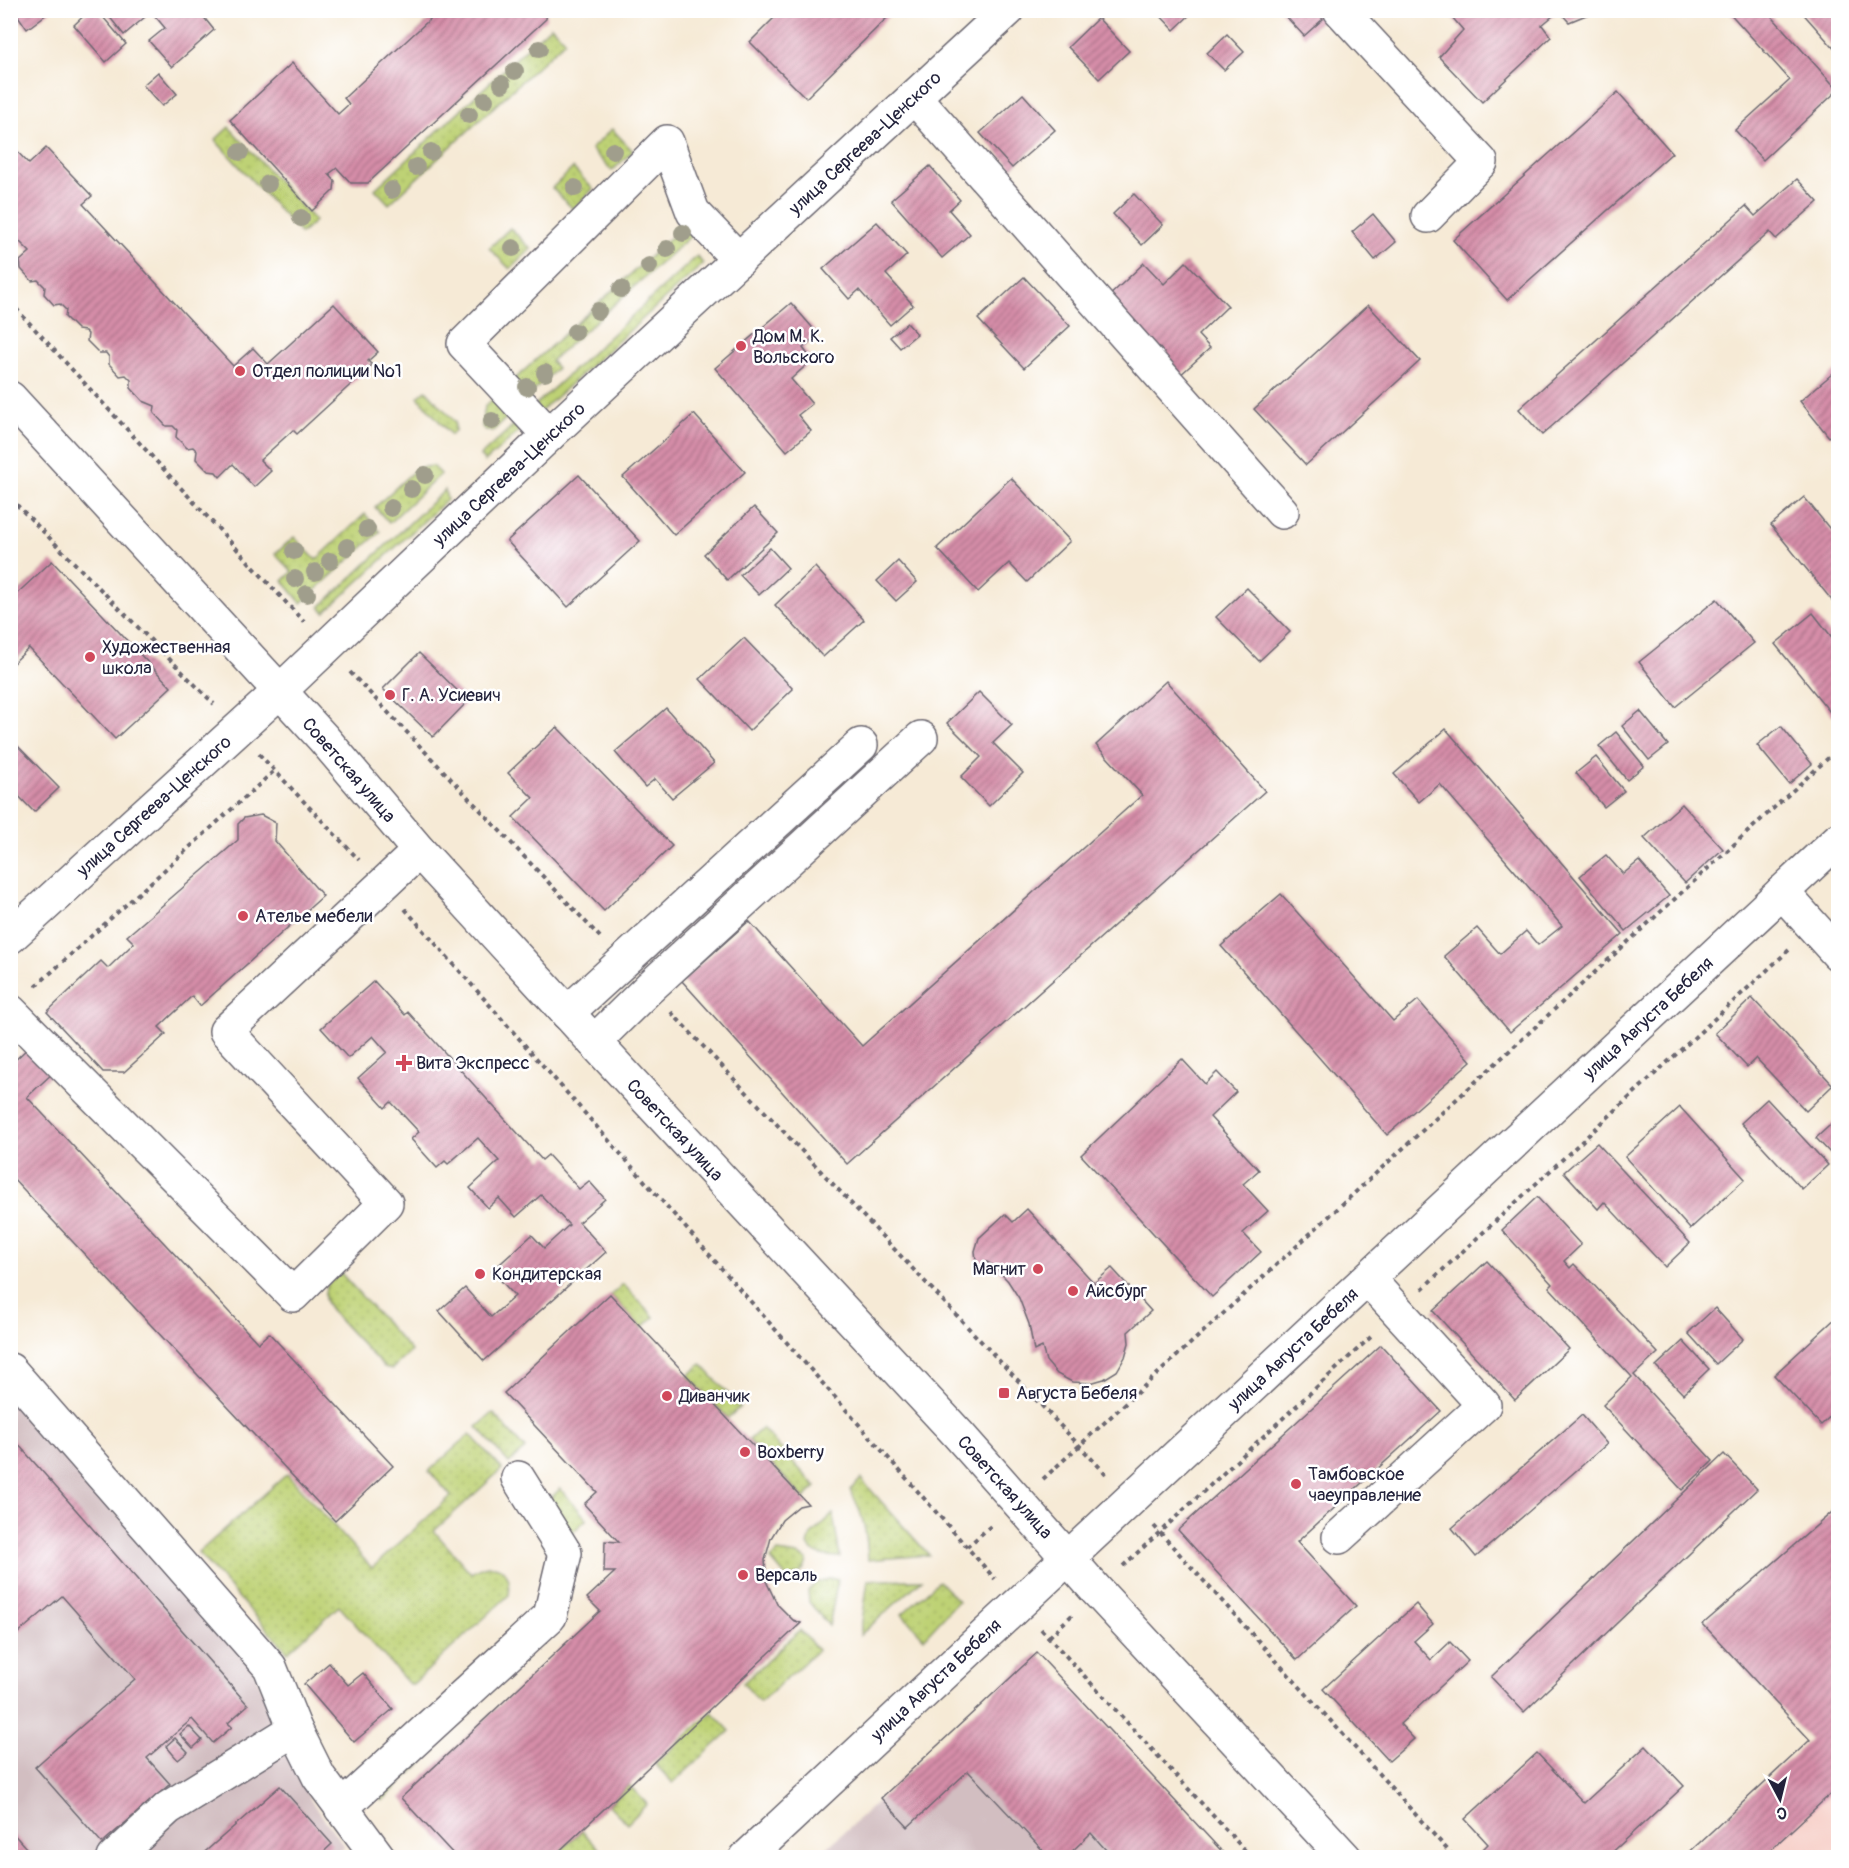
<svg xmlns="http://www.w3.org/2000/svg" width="1849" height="1868" viewBox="0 0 1849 1868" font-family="Pangolin,sans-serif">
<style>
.built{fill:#f7d0c9}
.industrial{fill:#d2bec1}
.grass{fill:url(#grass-dots);stroke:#707a58;stroke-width:1.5}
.building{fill:url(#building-hatch)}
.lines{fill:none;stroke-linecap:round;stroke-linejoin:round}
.minor-casing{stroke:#6c6871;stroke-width:36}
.major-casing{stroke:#6c6871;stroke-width:36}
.path{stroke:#6c6871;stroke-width:4;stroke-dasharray:4.5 4.5;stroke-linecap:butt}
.minor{stroke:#fff;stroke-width:33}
.major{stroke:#fff;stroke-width:33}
.tree{fill:#a09e8c}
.poi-dot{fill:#d1495b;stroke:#fff;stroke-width:2}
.labels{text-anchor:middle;stroke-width:5;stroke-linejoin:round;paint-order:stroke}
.street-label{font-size:18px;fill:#22223b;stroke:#fff}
.poi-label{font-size:18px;fill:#22223b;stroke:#fff;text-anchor:start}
</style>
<defs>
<pattern id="grass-dots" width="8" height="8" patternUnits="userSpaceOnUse" patternTransform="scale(1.5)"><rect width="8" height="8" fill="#bed275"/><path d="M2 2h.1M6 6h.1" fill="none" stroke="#a3b466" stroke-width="1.8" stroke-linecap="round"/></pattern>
<pattern id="building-hatch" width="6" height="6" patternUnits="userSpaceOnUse" patternTransform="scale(1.5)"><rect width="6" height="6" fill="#d58da8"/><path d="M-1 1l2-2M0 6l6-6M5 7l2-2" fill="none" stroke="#ac738a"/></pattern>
</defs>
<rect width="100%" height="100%" fill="#fff"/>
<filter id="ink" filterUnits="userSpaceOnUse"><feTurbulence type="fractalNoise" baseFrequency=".0167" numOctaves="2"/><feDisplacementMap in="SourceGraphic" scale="12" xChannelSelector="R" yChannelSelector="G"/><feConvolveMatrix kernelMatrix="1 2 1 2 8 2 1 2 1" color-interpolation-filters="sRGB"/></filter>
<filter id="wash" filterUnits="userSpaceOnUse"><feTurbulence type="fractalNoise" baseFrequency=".008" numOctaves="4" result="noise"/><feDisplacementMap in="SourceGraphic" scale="24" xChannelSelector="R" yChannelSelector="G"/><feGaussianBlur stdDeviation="1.35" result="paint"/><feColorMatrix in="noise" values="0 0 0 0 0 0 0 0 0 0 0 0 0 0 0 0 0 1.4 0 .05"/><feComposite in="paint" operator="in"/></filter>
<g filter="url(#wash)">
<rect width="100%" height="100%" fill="#f6ead6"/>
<polygon class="built" points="1838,1787 1838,1852 1770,1850"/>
<g class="industrial">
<polygon points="10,1394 252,1667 311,1801 345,1847 333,1857 11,1857"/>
<polygon points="1037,1653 1228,1857 816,1858 881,1798"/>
</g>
<g class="grass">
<polygon points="551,26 565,41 389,204 375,189"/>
<polygon points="229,127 315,221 301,234 215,140"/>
<polygon points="612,129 633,151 612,171 591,149"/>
<polygon points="573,168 593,189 573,209 552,188"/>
<polygon points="686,224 693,234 551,361 557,368 493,431 486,430 482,427 485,406"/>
<polygon points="510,228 531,249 510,269 489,248"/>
<polygon points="697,256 703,264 485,462 480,456"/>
<polygon points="426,390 455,422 455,431 451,435 418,397"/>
<polygon points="433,466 441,474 389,523 375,507 417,468"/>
<polygon points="445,490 447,500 325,612 320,607"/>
<polygon points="365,514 380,532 301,603 283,581 292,572 275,554 294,537 316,560"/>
<path d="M340,1272L411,1351L392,1369L384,1367C372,1354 328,1312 325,1299C323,1286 331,1279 340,1272Z"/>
<polygon points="623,1284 654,1317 642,1328 611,1295"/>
<polygon points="701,1364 740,1407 728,1418 688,1376"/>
<polygon points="493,1413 525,1449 509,1463 477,1427"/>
<polygon points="762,1428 816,1487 804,1498 749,1440"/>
<path d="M470,1434L502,1469L434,1531L471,1573C494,1558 513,1567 509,1595L413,1684H409L339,1606L288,1652L198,1553L287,1474L372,1568L451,1496L429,1471Z"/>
<path d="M861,1479L929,1555L868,1560C867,1533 863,1513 850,1490Z"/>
<polygon points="560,1489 587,1519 565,1539 538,1510"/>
<path d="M833,1514L840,1557C828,1556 814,1557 808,1545L811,1535Z"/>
<path d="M778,1552L798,1555L807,1560C805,1573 799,1575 787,1578L771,1559Z"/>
<polygon points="828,1579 838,1579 829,1626 809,1602 808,1591 816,1583"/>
<polygon points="868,1580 922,1580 860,1635"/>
<polygon points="939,1581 958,1601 924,1638 902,1614"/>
<polygon points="800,1630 818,1650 760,1702 743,1683"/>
<polygon points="712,1712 730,1731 673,1783 655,1764"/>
<polygon points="411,1745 425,1760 382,1801 368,1787"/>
<polygon points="629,1785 647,1804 627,1824 609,1805"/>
<polygon points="582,1831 600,1850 592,1857 568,1857 561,1850"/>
</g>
<g id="blocks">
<g class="building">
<polygon points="14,10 52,10 27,29"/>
<polygon points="90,10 97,10 126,44 106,62 74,25"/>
<polygon points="104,10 139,10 145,17 124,35"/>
<polygon points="150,10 198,10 214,30 172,67 149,41 165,28"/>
<polygon points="440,10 547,10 546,19 368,183 351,183 337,168 329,174 335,181 334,190 312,211 230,120 292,63 338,114 349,104 344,98"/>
<polygon points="782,10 895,10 806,98 750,42"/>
<polygon points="1155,10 1195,10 1174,30"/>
<polygon points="1280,10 1315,10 1323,19 1304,36"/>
<polygon points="1446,10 1596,10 1596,11 1569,22 1559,11 1542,25 1551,37 1482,102 1439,57 1463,30"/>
<polygon points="1727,10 1766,10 1838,90 1763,160 1735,130 1790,80"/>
<polygon points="1800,10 1838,10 1838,53"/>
<polygon points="1098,18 1129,51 1099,79 1068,47"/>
<polygon points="1227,34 1244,52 1224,70 1207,53"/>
<polygon points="158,72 177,94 162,106 143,85"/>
<polygon points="1618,92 1672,153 1507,300 1453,240"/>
<polygon points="1023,94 1055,130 1012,168 980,133"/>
<polygon points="10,144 29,164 46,148 92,196 83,204 233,366 253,348 268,364 334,304 378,352 368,361 372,365 297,434 293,430 260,460 271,471 254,487 233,464 220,477 216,472 208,471 196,459 197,451 193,447 187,448 176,437 177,430 173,426 166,426 154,413 155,406 143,401 131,388 131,380 126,375 120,376 109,364 109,357 106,353 99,353 87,341 88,334 85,331 78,330 65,317 66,310 60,304 54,305 44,294 45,287 38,280 32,281 21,269 20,261 30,252 10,232"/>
<polygon points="930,166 960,200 949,210 970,234 942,258 891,200"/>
<polygon points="1797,179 1818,202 1776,239 1770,232 1542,435 1519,409 1746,206 1755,216"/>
<polygon points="1134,194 1163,225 1142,245 1113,214"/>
<polygon points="1373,214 1396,242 1375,260 1352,232"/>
<polygon points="877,222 907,255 886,274 913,305 890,325 859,290 849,299 823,269"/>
<polygon points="1186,262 1228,306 1198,335 1210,348 1178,377 1105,300 1144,263 1164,284"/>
<polygon points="1024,277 1070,326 1024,368 978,319"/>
<polygon points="791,303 818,334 803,348 812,360 791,379 812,404 798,415 811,431 787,451 715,368"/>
<polygon points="1368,305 1420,361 1306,465 1254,409"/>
<polygon points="907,323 917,334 900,348 890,337"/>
<polygon points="1838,369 1838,429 1829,437 1800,401"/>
<polygon points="694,414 745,472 674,535 623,477"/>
<polygon points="579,475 640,541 568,607 507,541"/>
<polygon points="1011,478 1070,541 1027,582 1009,563 978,592 937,548"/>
<polygon points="1804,497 1838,539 1838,608 1771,525"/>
<polygon points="754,507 778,533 727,580 704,554"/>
<polygon points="770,548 788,568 759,595 740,575"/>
<polygon points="52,561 171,687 115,739 29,648 10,666 10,600"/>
<polygon points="898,561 917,582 896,601 877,581"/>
<polygon points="815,567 864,620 823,657 775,605"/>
<polygon points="1247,588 1290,632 1259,661 1216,617"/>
<polygon points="1717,599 1754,643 1675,707 1639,662"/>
<polygon points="1813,613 1838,645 1838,722 1775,644"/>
<polygon points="744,638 793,689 749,731 700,679"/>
<polygon points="419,653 468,701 433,737 383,689"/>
<polygon points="1166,681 1265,791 847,1164 682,981 749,921 862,1046 1142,795 1096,745"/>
<polygon points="979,692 1012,725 993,743 1023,773 989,806 961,777 981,757 947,723"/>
<polygon points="666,708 714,763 672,798 655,779 645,787 615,752"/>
<polygon points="1640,711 1668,745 1649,760 1622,726"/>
<polygon points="1781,726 1812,764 1789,784 1757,745"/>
<polygon points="557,727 672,846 604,911 513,817 533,798 508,773"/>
<polygon points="1446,729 1623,934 1510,1032 1444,956 1477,928 1500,954 1526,931 1538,945 1562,926 1440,784 1419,802 1394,774"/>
<polygon points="1616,732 1644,766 1627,780 1599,746"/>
<polygon points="10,738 59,788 34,812 10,787"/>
<polygon points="1596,757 1624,791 1604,807 1576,773"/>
<polygon points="1682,804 1723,849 1685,883 1644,838"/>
<polygon points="261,815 276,823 275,841 323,896 200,1006 192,996 159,1027 166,1034 124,1072 103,1072 47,1012 101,961 108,968 134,943 127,936 238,840 238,824 244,818"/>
<polygon points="1606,855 1623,874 1639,861 1669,896 1626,931 1580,876"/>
<polygon points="1281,894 1393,1021 1418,1000 1471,1061 1387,1135 1221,946"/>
<polygon points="374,981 405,1015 408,1012 542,1160 548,1155 579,1189 589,1181 605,1199 579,1222 606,1252 484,1361 439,1311 465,1288 491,1317 515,1296 492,1271 532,1235 544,1248 569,1225 541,1195 516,1217 499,1198 488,1208 470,1188 499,1161 478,1138 448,1164 445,1161 437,1168 411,1139 419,1132 391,1102 385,1108 358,1078 387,1052 373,1036 348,1058 321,1028"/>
<polygon points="1752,998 1833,1085 1806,1111 1756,1058 1747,1067 1715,1033"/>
<polygon points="31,1045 55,1071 27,1097 258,1343 269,1333 393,1466 335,1521 10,1175 10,1062 12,1063"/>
<polygon points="1182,1059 1205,1084 1217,1072 1236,1092 1210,1117 1259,1170 1243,1184 1268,1211 1243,1233 1261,1252 1212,1297 1081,1155"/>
<polygon points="1767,1099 1828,1165 1802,1189 1741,1123"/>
<polygon points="1680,1107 1745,1179 1690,1229 1625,1157"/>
<polygon points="1838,1118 1838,1148 1832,1155 1816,1138"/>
<polygon points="1597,1143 1690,1243 1665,1267 1604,1202 1598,1209 1564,1172"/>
<polygon points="1537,1197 1581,1245 1564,1261 1570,1268 1574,1264 1658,1353 1634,1375 1713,1461 1682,1490 1603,1405 1632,1377 1549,1287 1552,1284 1502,1230"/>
<polygon points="1027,1209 1094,1283 1112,1268 1151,1311 1128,1332 1129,1343 1125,1357 1117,1371 1104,1379 1090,1383 1072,1382 1057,1374 1046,1361 1042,1347 1034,1351 1029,1324 1019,1298 1008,1281 994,1266 987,1262 980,1268 976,1260 975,1251 979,1238 1005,1214 1013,1222"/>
<polygon points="1487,1261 1569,1349 1515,1400 1433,1311"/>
<polygon points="610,1294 808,1504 799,1506 782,1520 771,1538 765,1560 767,1583 777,1604 793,1620 801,1623 552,1858 457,1858 401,1798 600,1611 587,1598 615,1572 604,1572 605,1541 619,1542 584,1504 597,1492 504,1393"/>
<polygon points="1715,1308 1743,1339 1716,1364 1688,1333"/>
<polygon points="1838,1316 1838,1409 1821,1425 1774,1375"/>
<polygon points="1683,1341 1709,1369 1683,1394 1656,1366"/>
<polygon points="1381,1345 1441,1411 1297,1542 1356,1606 1297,1660 1178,1530"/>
<polygon points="1582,1415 1607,1444 1476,1557 1452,1528"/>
<polygon points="10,1435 248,1705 228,1723 232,1727 213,1743 192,1719 147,1758 170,1784 102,1843 35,1767 135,1679 62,1596 18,1633 10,1624"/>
<polygon points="1724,1454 1757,1489 1524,1712 1491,1677"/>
<polygon points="1838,1507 1838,1787 1762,1858 1683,1858 1810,1740 1703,1624"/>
<polygon points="1416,1604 1433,1624 1414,1641 1431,1660 1450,1642 1468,1661 1400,1724 1414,1739 1389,1761 1323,1689"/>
<polygon points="1037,1653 1152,1776 1228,1858 1113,1858 1091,1833 1065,1858 1050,1858 968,1771 908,1827 881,1798"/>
<polygon points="329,1663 348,1685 363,1673 393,1709 354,1742 304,1684"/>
<polygon points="189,1726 202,1740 193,1748 180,1734"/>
<polygon points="175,1738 188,1752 178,1760 166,1746"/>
<polygon points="1646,1746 1684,1786 1606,1858 1485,1858 1480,1852 1488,1844 1465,1819 1537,1753 1584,1803"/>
<polygon points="280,1786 332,1844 317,1858 198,1858"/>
<polygon points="10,1830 35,1858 10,1858"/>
</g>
</g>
</g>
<g filter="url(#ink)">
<use href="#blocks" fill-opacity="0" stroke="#6c6871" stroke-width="1.5"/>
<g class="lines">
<g class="minor-casing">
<g id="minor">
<polyline points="1340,10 1481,162 1428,216"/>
<polyline points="915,98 1282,512"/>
<polyline points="549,435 464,344 667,142 693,212 739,260"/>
<polyline points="1782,892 1838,954"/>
<polyline points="10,937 280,691 549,435 1008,10"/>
<polyline points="10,1011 293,1295 386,1203 226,1031 419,851"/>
<polyline points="567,1013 861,745"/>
<polyline points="594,1042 649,988 921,738"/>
<polyline points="10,1370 270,1667 295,1729 319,1777 379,1858"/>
<polyline points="1339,1537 1484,1405 1368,1279"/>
<polyline points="341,1808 550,1616 565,1553 518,1478"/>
<polyline points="114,1858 168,1808 295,1729"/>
<polyline points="746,1858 1838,840"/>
</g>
</g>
<g class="major-casing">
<polyline id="major" points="10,398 323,738 419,851 594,1042 958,1434 1097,1591 1345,1858"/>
</g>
<g class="path">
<polyline points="10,302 304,622"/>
<polyline points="10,498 214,704"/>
<polyline points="350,672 600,937"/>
<polyline points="259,754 359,860"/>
<polyline points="405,909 995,1579"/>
<polyline points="36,986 274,771"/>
<polyline points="671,1012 1106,1474"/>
<polyline points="1422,1289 1789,950"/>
<polyline points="1043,1479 1838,749"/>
<polyline points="1154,1526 1455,1858"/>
<polyline points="967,1547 993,1524"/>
<polyline points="1123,1566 1373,1335"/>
<polyline points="1041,1629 1252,1858"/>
<polyline points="1049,1637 1072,1615"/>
</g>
<use href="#minor" class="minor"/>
<use href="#major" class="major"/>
</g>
<g class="tree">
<circle cx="539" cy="49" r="9"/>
<circle cx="515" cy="71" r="9"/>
<circle cx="502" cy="84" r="9"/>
<circle cx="485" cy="100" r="9"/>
<circle cx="469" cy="115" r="9"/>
<circle cx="613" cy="151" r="9"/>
<circle cx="240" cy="152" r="9"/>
<circle cx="431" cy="152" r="9"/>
<circle cx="416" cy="167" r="9"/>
<circle cx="268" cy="184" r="9"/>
<circle cx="575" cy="188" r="9"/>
<circle cx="392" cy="190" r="9"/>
<circle cx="301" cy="218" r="9"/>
<circle cx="683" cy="233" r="9"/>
<circle cx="513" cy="248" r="9"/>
<circle cx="667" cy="249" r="9"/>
<circle cx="649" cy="266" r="9"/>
<circle cx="621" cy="289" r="9"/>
<circle cx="598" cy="311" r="9"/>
<circle cx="575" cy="332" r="9"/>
<circle cx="545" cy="373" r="9"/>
<circle cx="527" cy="387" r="9"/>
<circle cx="492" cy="421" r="9"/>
<circle cx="425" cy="475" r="9"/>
<circle cx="411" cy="489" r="9"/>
<circle cx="391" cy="508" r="9"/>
<circle cx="367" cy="529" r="9"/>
<circle cx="347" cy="547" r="9"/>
<circle cx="294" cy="551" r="9"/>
<circle cx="330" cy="561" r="9"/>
<circle cx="315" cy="572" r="9"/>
<circle cx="295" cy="579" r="9"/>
<circle cx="307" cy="594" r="9"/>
</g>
</g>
<g class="poi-dot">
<circle cx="741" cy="346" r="6"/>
<circle cx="240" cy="371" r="6"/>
<circle cx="90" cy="657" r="6"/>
<circle cx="390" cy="695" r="6"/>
<circle cx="243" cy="916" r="6"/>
<path d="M401 1054h6v6h6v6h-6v6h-6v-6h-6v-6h6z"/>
<circle cx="1038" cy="1269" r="6"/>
<circle cx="480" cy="1274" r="6"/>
<circle cx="1073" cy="1291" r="6"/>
<rect x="998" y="1387" width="12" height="12" rx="3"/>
<circle cx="667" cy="1396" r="6"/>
<circle cx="745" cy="1452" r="6"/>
<circle cx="1296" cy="1484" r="6"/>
<circle cx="743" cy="1575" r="6"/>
</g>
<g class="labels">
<g class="street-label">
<text transform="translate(865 143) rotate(-43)" y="6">улица Сергеева-Ценского</text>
<text transform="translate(509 474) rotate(-43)" y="6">улица Сергеева-Ценского</text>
<text transform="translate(349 770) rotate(49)" y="6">Советская улица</text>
<text transform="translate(154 806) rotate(-42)" y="6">улица Сергеева-Ценского</text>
<text transform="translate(1648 1018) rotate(-43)" y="6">улица Августа Бебеля</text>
<text transform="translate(675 1130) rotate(47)" y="6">Советская улица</text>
<text transform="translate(1293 1349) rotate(-43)" y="6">улица Августа Бебеля</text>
<text transform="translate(1005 1487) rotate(48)" y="6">Советская улица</text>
<text transform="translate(936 1680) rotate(-43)" y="6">улица Августа Бебеля</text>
</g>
<g class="poi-label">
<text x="753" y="342">Дом М. К.<tspan x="753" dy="21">Вольского</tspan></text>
<text x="252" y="377">Отдел полиции №1</text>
<text x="102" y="653">Художественная<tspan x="102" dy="21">школа</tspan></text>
<text x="402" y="701">Г. А. Усиевич</text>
<text x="255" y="922">Ателье мебели</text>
<text x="416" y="1069">Вита Экспресс</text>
<text x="1026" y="1275" text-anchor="end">Магнит</text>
<text x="492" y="1280">Кондитерская</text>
<text x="1085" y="1297">Айсбург</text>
<text x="1016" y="1399">Августа Бебеля</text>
<text x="679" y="1402">Диванчик</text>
<text x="757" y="1458">Boxberry</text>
<text x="1308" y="1480">Тамбовское<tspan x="1308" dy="21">чаеуправление</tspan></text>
<text x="755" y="1581">Версаль</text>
</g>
</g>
<rect width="1849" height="1868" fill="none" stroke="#fff" stroke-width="36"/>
<g transform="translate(1780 1799) rotate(173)" stroke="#ffffff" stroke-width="4.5" paint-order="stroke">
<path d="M0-4.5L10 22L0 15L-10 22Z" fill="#22223b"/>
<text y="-9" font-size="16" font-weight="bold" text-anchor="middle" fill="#22223b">С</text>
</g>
</svg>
